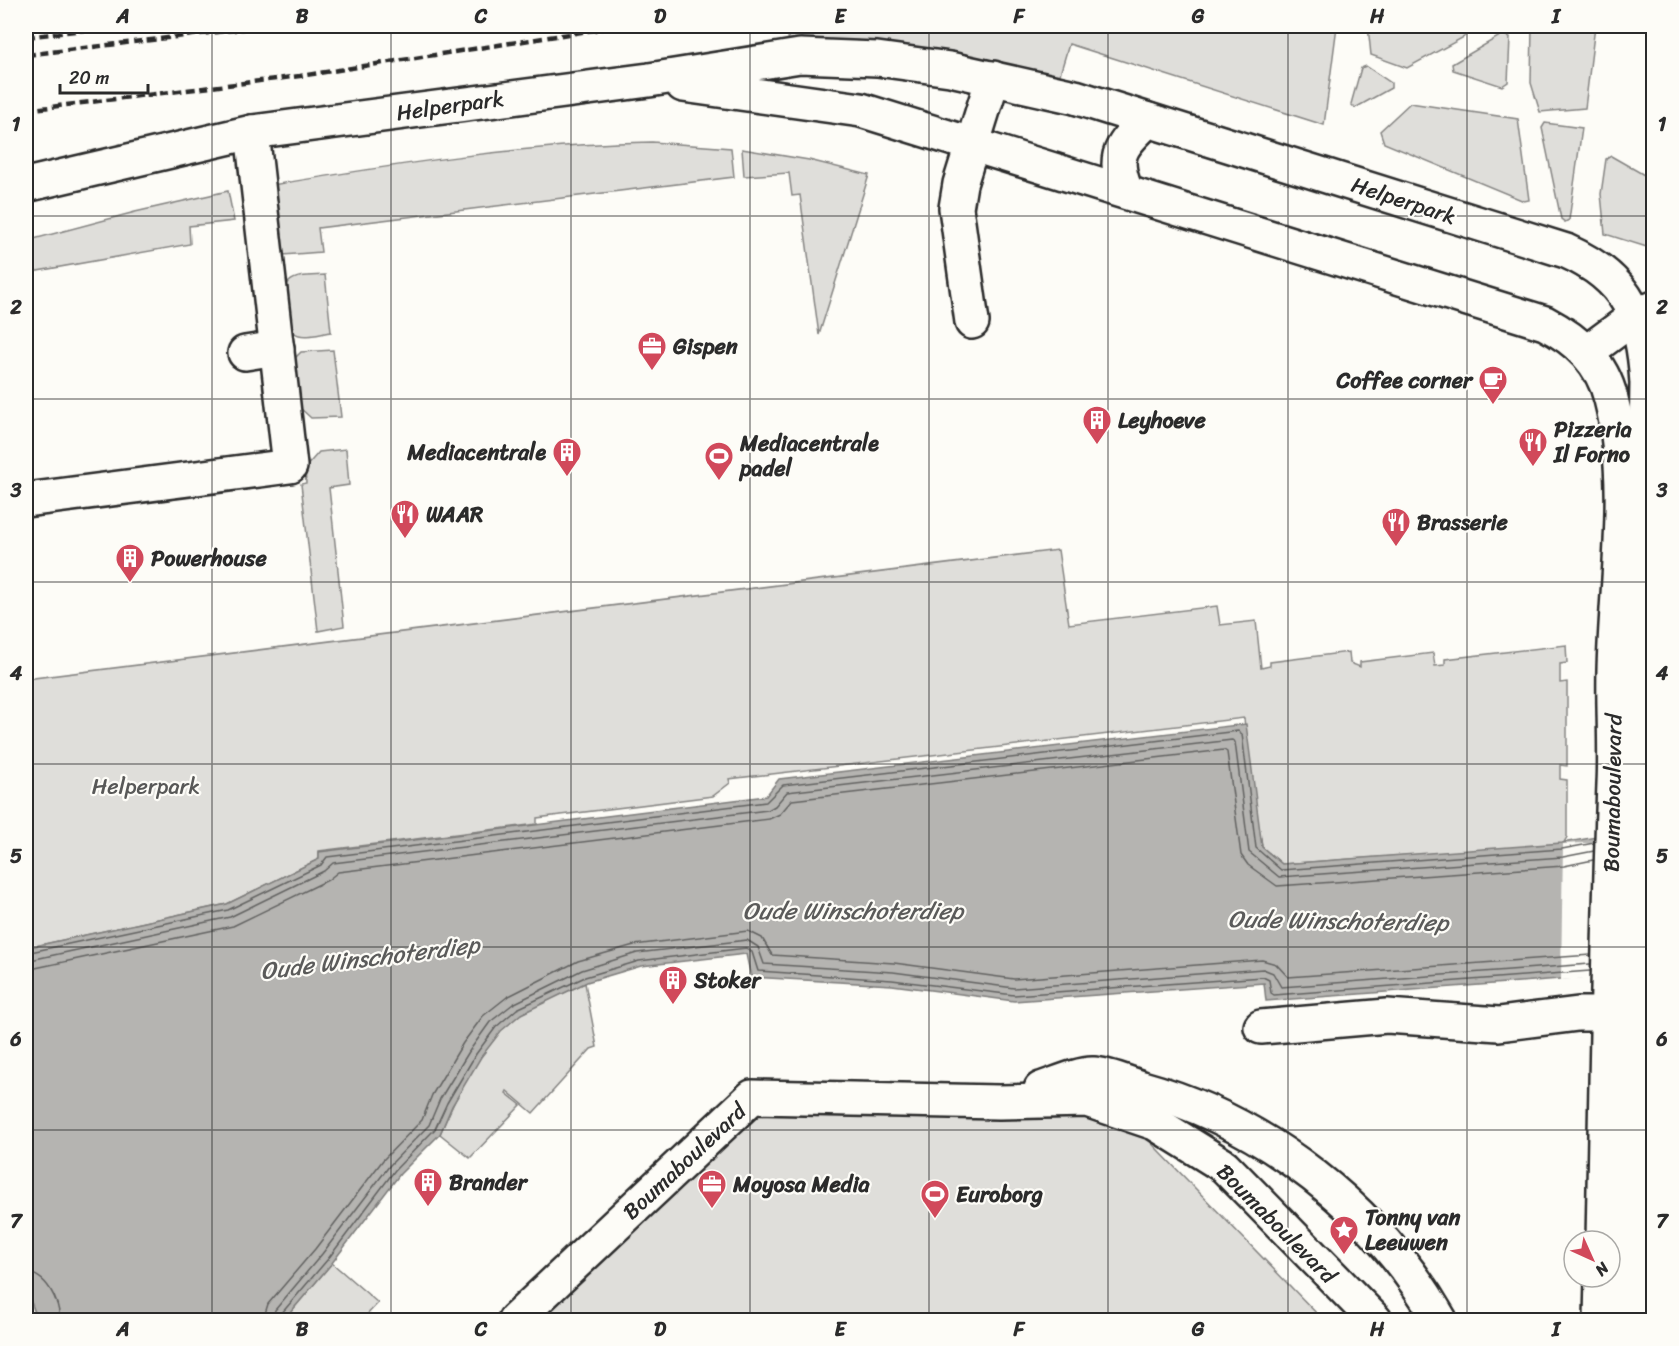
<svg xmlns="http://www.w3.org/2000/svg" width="1679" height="1346" viewBox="0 0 1679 1346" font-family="Sriracha,sans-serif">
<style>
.green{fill:#dfdeda;stroke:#858482;stroke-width:1.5}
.water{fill:#b5b4b1;stroke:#7e7d7b;stroke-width:1.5}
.pier{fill:#fdfcf7}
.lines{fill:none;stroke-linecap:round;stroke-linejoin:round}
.shore{stroke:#626261;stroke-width:1.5}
.minor-casing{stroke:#2b2b2b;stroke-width:38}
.major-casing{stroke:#2b2b2b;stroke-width:38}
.minor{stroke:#fdfcf7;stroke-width:33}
.major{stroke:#fdfcf7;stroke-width:33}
.rail{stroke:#2b2b2b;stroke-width:4.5;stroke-dasharray:9 4.5;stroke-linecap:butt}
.grid{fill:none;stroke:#2b2b2b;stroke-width:1.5;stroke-opacity:0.55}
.labels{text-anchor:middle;stroke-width:4.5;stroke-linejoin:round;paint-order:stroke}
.street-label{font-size:22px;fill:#2b2b2b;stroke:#fdfcf7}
.poi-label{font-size:22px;font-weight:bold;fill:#2b2b2b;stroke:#fdfcf7;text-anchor:start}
.park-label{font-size:22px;fill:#585857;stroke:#fdfcf7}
.water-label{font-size:24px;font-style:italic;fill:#5b5b5a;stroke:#fdfcf7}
.neatline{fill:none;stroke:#2b2b2b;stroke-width:2}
.grid-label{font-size:20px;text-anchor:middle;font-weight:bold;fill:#2b2b2b}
</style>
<rect width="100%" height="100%" fill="#fdfcf7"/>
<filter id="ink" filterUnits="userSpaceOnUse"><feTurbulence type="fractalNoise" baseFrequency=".0167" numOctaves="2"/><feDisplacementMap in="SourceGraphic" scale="12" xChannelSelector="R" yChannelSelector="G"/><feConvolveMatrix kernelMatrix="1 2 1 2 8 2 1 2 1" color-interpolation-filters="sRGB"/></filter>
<g filter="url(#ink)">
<g class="green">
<polygon points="787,26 1337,26 1324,125 1069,44 1058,81 789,47"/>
<polygon points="1368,26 1473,26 1464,37 1407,68 1371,55"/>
<polygon points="1532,26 1595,26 1585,108 1540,112 1531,83"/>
<polygon points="1503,34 1510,38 1508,82 1502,86 1453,70 1452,64"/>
<polygon points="1366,66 1391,83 1391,88 1355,108 1351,104 1361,68"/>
<polygon points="1410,103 1518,119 1529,200 1524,201 1384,143 1380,131"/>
<polygon points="1545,123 1582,128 1569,220 1565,222 1561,219 1542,128"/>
<path d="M652,142L731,148L734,177L318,228L321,252L283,255L272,185C398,164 525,144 652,142Z"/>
<polygon points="742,149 809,160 869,175 819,335 800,195 792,196 789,173 744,176"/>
<polygon points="1611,156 1653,180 1653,249 1605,234 1601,194 1606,159"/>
<polygon points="228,191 234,221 189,226 190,244 26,273 26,241 135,212"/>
<path d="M325,275L331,332C322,333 308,338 299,335C285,332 280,290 289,282C297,274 314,276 325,275Z"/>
<polygon points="333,350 341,417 311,418 299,407 294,359 301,352"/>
<polygon points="346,449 349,485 329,488 344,626 318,631 301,484 306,483 305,468 319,452"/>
<polygon points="1058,550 1069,624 1217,606 1220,625 1256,621 1261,668 1270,666 1270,662 1349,652 1350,663 1360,667 1360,662 1433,653 1435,666 1445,665 1445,659 1566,645 1567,663 1560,664 1560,683 1567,682 1567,766 1560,765 1560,779 1567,780 1567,837 1563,844 1282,864 1262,847 1261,838 1256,835 1244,718 729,779 730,783 713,796 537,818 537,824 319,851 319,859 227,904 26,948 26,679"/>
<path d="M585,983L597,1047L591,1049L533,1113L507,1091L506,1093L521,1105L470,1158L440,1134C458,1092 482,1037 522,1013C542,1002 564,993 585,983Z"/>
<polygon points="845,1114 1126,1117 1323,1320 540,1320 754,1115"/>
<polygon points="332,1263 378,1303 362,1320 284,1320"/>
<polygon points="26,1289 38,1320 26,1320"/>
</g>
<polygon class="water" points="1246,724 1262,847 1282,864 1562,843 1596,837 1653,972 1266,1001 1264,983 1014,1001 892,985 751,977 746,954 641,966 587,982 521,1014 501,1031 481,1057 452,1106 440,1134 400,1174 332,1263 284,1320 38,1320 26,1289 26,948 227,904 319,859 319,852 766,796 779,779"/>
<polygon class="pier" points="1653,840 1653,974 1561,980 1563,844"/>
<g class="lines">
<g class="shore">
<polyline points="26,953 228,910 321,865 327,857 766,802 783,785 1238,731 1242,734 1256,848 1281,870 1562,849 1594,843"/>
<polyline points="26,961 230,917 324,871 333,863 768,810 775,806 787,792 1232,740 1235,742 1249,852 1279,877 1563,857 1594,851"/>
<polyline points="26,970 233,926 328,880 338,872 769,819 780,814 792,800 1224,750 1227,752 1241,855 1248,865 1277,886 1564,866 1593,860"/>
<path d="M26,1273C47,1274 59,1301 60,1320"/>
<polyline points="263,1320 268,1304 315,1249 383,1160 422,1120 432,1095 463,1043 483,1016 507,997 578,961 634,945 748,931 762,938 772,955 894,963 1014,979 1262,960 1276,964 1288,977 1591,955"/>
<polyline points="272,1320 275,1310 322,1254 390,1165 429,1125 440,1099 470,1050 490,1022 513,1004 582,970 637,953 747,940 758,947 764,964 893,972 1014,988 1263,969 1273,973 1281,987 1590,964"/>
<polyline points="280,1320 281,1314 328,1259 395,1170 435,1129 447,1103 476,1054 496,1027 517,1009 585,977 639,961 746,948 752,952 758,971 892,980 1014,995 1263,977 1269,980 1271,993 1274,995 1590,971"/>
</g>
<g class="minor-casing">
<g id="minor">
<path d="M1126,191C1111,155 1121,145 1148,120"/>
<polyline points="972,322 956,208 960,184 993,78"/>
<polyline points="1587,352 1637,315 1654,308"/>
<polyline points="245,353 277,348"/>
<polyline points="26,500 290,466 252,132"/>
<polyline points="1261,1027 1387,1016 1499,1024 1578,1014 1606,1014"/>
<path d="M1041,1089C1054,1085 1081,1073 1093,1074C1109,1075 1126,1083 1142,1088C1265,1122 1377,1210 1440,1320"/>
<polyline points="515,1320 752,1097 999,1102 1087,1100 1155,1123 1224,1166 1375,1320"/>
</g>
</g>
<g class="major-casing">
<g id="major">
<path d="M683,85L861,110L1545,323C1577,340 1602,362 1611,399C1633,484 1616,582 1614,670C1613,708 1616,746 1614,784C1608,936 1606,1089 1603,1241"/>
<path d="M26,185L252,132L649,80L800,56L877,59L950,69L1075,97L1566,251C1629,279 1643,317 1647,383L1640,825L1633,992L1635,1133L1632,1320"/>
<polyline points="1601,1320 1602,1277"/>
</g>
</g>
<use href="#minor" class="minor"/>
<use href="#major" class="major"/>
<g class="rail">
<polyline points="26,37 117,26"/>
<polyline points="26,55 267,26"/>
<polyline points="26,110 300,76 620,26"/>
</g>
</g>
</g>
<path class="grid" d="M212,26V1320M391,26V1320M571,26V1320M750,26V1320M929,26V1320M1108,26V1320M1288,26V1320M1467,26V1320M26,216H1654M26,399H1654M26,582H1654M26,764H1654M26,947H1654M26,1130H1654"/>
<defs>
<g id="office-pin" transform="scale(1.5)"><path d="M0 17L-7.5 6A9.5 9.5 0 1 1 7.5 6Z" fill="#d1495b" stroke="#fdfcf7"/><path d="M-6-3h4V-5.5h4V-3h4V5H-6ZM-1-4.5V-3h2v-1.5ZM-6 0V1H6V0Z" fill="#fff"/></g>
<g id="cafe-pin" transform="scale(1.5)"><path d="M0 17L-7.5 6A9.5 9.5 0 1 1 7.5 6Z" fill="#d1495b" stroke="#fdfcf7"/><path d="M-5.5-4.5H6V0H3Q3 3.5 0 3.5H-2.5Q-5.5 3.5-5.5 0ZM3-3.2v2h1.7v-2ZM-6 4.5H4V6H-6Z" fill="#fff"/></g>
<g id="building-pin" transform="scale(1.5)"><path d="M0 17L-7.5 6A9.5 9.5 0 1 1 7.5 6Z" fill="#d1495b" stroke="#fdfcf7"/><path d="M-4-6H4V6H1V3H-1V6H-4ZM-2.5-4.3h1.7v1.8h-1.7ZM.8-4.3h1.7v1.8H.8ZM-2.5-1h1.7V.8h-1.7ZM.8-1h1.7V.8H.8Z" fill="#fff"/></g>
<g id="restaurant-pin" transform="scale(1.5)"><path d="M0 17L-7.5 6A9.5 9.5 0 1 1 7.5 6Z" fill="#d1495b" stroke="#fdfcf7"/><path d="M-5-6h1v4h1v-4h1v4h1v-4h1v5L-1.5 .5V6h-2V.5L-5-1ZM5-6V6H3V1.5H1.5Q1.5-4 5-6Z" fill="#fff"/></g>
<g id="stadium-pin" transform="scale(1.5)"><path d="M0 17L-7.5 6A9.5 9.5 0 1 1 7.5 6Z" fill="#d1495b" stroke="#fdfcf7"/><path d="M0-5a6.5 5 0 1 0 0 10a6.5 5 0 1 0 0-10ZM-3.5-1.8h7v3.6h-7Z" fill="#fff"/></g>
<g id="sight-pin" transform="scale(1.5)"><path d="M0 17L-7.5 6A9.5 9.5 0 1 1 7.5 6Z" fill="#d1495b" stroke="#fdfcf7"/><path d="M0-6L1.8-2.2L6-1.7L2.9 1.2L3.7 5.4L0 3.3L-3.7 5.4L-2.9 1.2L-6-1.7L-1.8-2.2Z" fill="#fff"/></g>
</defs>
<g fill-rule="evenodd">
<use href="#office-pin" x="652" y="346"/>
<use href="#cafe-pin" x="1493" y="380"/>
<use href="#building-pin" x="1097" y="420"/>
<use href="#restaurant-pin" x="1533" y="442"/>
<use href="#building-pin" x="567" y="452"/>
<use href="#stadium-pin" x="719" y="456"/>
<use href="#restaurant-pin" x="405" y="514"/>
<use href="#restaurant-pin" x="1396" y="522"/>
<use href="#building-pin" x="130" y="558"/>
<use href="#building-pin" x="673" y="980"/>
<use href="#building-pin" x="428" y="1182"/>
<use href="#office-pin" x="712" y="1184"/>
<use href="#stadium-pin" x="935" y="1194"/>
<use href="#sight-pin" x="1344" y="1230"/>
</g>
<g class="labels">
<g class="street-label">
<text transform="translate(450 105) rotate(-8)" y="8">Helperpark</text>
<text transform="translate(1404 200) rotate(18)" y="8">Helperpark</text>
<text transform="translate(1612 793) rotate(-89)" y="8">Boumaboulevard</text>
<text transform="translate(684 1161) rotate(-43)" y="8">Boumaboulevard</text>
<text transform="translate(1277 1223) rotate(45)" y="8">Boumaboulevard</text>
</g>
<g class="poi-label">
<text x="673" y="354">Gispen</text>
<text x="1472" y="388" text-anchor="end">Coffee corner</text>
<text x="1118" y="428">Leyhoeve</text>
<text x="1554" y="437">Pizzeria<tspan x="1554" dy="25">Il Forno</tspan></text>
<text x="740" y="451">Mediacentrale<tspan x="740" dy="25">padel</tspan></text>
<text x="546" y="460" text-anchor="end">Mediacentrale</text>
<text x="426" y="522">WAAR</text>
<text x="1417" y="530">Brasserie</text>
<text x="151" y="566">Powerhouse</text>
<text x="694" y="988">Stoker</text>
<text x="449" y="1190">Brander</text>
<text x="733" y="1192">Moyosa Media</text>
<text x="956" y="1202">Euroborg</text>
<text x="1365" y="1225">Tonny van<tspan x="1365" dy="25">Leeuwen</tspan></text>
</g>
<g class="park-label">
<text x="146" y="794">Helperpark</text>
</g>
<g class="water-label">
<text x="853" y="919">Oude Winschoterdiep</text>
<text transform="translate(1338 921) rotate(1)" y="8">Oude Winschoterdiep</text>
<text transform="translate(370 958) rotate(-7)" y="8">Oude Winschoterdiep</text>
</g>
</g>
<rect width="1679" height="1346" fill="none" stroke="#fdfcf7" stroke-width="66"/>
<g transform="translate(1592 1259) rotate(135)"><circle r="28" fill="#fdfcf7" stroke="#a9a8a5" stroke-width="1.5"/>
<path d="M0-4.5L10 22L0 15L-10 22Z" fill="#d1495b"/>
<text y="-9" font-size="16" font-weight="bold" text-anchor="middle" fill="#2b2b2b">N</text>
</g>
<path d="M60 84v9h88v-9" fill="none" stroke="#2b2b2b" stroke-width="3"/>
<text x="69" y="84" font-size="18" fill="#2b2b2b" stroke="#fdfcf7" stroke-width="4.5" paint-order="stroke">20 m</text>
<rect x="33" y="33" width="1613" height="1280" class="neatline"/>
<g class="grid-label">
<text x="123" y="23">A</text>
<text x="302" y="23">B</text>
<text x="481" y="23">C</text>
<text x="660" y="23">D</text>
<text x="840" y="23">E</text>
<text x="1019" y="23">F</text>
<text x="1198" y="23">G</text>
<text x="1377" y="23">H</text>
<text x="1556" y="23">I</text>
<text x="16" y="131">1</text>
<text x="1662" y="131">1</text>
<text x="16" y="314">2</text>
<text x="1662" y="314">2</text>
<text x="16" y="497">3</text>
<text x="1662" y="497">3</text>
<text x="16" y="680">4</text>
<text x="1662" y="680">4</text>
<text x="16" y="863">5</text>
<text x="1662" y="863">5</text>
<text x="16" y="1046">6</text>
<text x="1662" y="1046">6</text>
<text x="16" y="1228">7</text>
<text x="1662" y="1228">7</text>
<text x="123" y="1336">A</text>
<text x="302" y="1336">B</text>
<text x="481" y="1336">C</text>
<text x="660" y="1336">D</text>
<text x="840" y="1336">E</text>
<text x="1019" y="1336">F</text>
<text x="1198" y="1336">G</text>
<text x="1377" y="1336">H</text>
<text x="1556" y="1336">I</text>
</g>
</svg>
